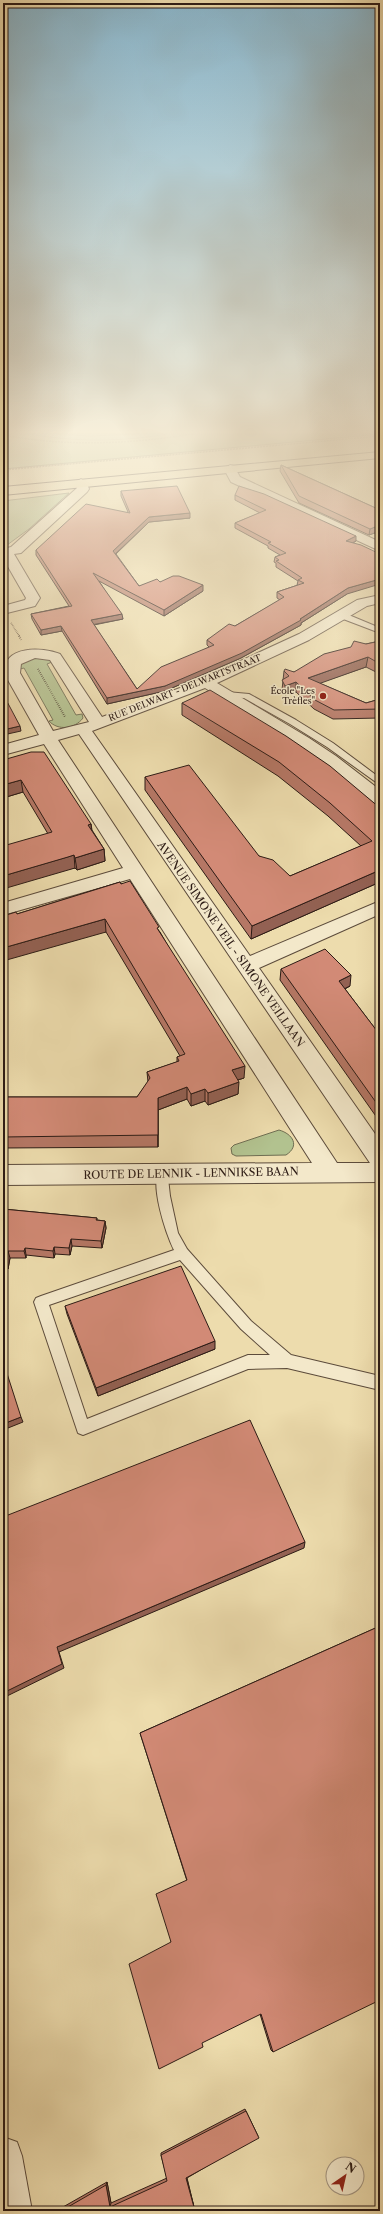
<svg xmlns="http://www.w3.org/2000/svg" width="383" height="2214" viewBox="0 0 383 2214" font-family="'Libre Caslon Text',serif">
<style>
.green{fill:#b2c28f;stroke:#6f6e52}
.water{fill:#9abca6;stroke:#6e7c6c}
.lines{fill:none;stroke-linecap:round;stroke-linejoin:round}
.shore{stroke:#636c5e;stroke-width:1}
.service-casing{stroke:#5c4b3b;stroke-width:2}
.minor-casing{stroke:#5c4b3b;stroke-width:2}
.primary-casing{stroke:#2c1b15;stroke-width:2}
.path-far1{stroke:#2c1b15;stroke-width:1.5;stroke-dasharray:0.5 1;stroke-linecap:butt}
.path{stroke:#2c1b15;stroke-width:2;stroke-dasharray:0.5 1.5;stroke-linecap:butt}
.service{fill:#f3e8ca;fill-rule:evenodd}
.minor{fill:#f3e8ca;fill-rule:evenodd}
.primary{fill:#eddcad;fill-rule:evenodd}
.wall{fill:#b57765;stroke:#2c1b15}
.shaded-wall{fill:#936153;stroke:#2c1b15}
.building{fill:#d28a76;stroke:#2c1b15}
.poi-dot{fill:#8f2418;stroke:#f3e8ca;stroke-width:1.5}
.labels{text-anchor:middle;stroke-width:3;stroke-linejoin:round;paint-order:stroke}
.far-street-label{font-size:9px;fill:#2c1b15;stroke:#f3e8ca}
.far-poi-label{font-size:9px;fill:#2c1b15;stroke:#f3e8ca;text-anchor:end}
.street-label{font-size:11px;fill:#2c1b15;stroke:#f3e8ca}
</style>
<rect width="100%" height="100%" fill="#eddcad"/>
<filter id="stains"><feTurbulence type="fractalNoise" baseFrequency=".005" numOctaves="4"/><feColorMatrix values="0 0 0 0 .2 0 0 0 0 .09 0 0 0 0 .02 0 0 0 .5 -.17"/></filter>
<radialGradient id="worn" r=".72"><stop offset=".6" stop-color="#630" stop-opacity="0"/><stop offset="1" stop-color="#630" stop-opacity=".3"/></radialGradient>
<g class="green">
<polygon points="3,434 380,434 3,469"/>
<polygon points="69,493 29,529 3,548 3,501"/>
<path d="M34,657L48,659L52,662L47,664L76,715L82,714L83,718C75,729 58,731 49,721L53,720L24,668L20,669V663Z"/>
<path d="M279,1130C293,1134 300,1146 286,1155L236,1156L232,1154L231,1148L234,1145Z"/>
</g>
<path class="water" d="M29,434H167C122,442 74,442 29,434Z"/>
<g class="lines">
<polyline class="shore" points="57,434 90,436 136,434"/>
<g class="service-casing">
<g id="service">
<polygon points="338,613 344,613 380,628 380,633 338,617"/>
<polygon points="227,692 249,694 296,720 333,743 380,778 380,785 327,747 290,724 244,698 224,697 224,693"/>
<path d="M163,1168L167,1169L170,1196L178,1233L187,1249L251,1321L291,1355L380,1376V1390L287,1368L248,1369L83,1435L78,1433L34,1302L36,1298L41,1296L174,1250C166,1234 150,1186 159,1169ZM180,1260L241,1329L270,1355H248L87,1419L49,1305Z"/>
</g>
</g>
<g class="minor-casing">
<g id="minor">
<polygon points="230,465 234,466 240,477 380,542 380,551 231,482 224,469"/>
<polygon points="81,479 87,483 89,489 87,492 21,553 14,554 40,598 35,606 3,614 3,606 25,600 26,598 3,558 3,549 11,547 77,488 75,483"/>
<path d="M380,595V603L367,606L309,640L217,683L309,738L336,756L380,790V804L374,803L324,762L205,688L92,731L250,956L380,901V914L259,968L380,1141V1182L3,1185V1165L312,1163L130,879L3,915V903L123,868L44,744L3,755V745L39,735L4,673C4,645 42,647 60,654L102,717L188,685L299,634L357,600ZM35,658L50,660L89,722L53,731L20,673L21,664ZM79,734L370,1163H337L58,740Z"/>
<polygon points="3,2137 17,2142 22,2156 32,2211 3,2211"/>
</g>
</g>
<g class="primary-casing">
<polygon id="primary" points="380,452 380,458 3,495 3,487"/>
</g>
<g class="path-far1">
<path d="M3,435C67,447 129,444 193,434"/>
<polyline points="3,470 380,436"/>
<polyline points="11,623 20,637"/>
</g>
<g class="path">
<polyline points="19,636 22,641"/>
<polyline points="38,669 65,717"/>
</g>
<use href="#service" class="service"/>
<use href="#minor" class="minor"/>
<use href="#primary" class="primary"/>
</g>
<g class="wall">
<polygon points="281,465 380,510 380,531 369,535 299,503 280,471"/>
<polygon points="121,491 190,518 149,522 116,554 139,586 160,582 203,591 164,616 99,581 123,619 94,625 137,689 209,647 207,645 207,640 235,626 280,600 277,598 277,592 298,585 297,585 298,581 276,567 276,563 274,562 275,557 280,555 268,548 268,546 235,528 235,523 260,513 235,500 235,495 356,541 353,543 347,594 301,623 301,625 241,658 165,691 107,704 62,631 41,635 32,619 31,614 69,606 36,555 36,550 128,512 121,496"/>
<polygon points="380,641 380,674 366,667 319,683 366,703 380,699 380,718 333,719 314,709 296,692 285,695 282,690 284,671 294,672 366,644"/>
<polygon points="182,703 380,808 380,882 251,939 145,790 145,777 259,856 290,876 361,846 328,816 278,776 182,715"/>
<polygon points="380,736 380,750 378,749"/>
<polygon points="3,760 91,824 92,830 104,849 105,861 77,870 75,868 69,869 23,792 3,798"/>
<polygon points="120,882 160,932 244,1078 238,1080 238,1094 208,1105 205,1101 191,1106 187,1099 158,1110 158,1147 3,1148 3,1097 137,1097 148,1082 147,1072 177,1062 177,1057 180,1056 106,932 17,914"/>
<polygon points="281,969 350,986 345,989 380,1035 380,1122 280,980"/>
<polygon points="3,1209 97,1218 97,1220 105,1221 106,1228 102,1248 72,1246 70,1255 55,1254 54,1258 26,1255 26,1258 10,1258 8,1269 3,1269"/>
<polygon points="65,1306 215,1349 98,1396 67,1314"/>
<polygon points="380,1626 273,2052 271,2050 260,2014 171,1942 187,1881 140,1733"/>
<polygon points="245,2109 258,2136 187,2178 195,2211 56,2211 107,2182 111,2203 167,2178 161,2155 161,2153"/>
</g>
<g class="shaded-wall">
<polygon points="190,513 190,518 149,522 113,556 113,551 149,517"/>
<polygon points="380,525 380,531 369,535 370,529"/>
<polygon points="356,536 356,541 346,546 346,541"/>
<polygon points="380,579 380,584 347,594 301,623 301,625 241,658 165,691 107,704 107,698 165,686 300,619 348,588"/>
<polygon points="203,585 203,591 164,616 164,610"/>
<polygon points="122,614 123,619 91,625 91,620"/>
<polygon points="61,626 62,631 41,635 41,630"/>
<polygon points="368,657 366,667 307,688 308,678"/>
<polygon points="296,682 296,692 285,695 285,686"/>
<polygon points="20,726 21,731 3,735 3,730"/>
<polygon points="21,780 23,792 3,798 3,785"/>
<polygon points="91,824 92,837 88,825"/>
<polygon points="104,849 105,861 77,870 75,858"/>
<polygon points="74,855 75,868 3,889 3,876"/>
<polygon points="380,870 380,882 251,939 252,926"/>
<polygon points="105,919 106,932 3,961 3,948"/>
<polygon points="351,975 350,986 338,992 339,981"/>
<polygon points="245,1066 244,1078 231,1082 232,1070"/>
<polygon points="239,1082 238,1094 208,1105 208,1093"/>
<polygon points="187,1087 187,1099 158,1110 158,1147 158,1098"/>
<polygon points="205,1089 205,1101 191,1106 191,1094"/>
<polygon points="105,1221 106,1228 102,1248 101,1241"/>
<polygon points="71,1239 72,1246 70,1255 69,1248"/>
<polygon points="54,1247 55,1254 54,1258 53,1251"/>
<polygon points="25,1248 26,1255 26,1258 24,1251"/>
<polygon points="8,1251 10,1258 8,1269 6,1262"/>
<polygon points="215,1341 215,1349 98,1396 96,1388"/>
<polygon points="21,1417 23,1422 3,1430 3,1424"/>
<polygon points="305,1542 304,1548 59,1652 64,1668 5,1697 3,1694 3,1693 57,1647"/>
<polygon points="186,2175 195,2211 186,2178"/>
<polygon points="107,2182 111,2203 110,2207 106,2185"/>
</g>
<g class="building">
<polygon points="281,465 380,510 380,525 370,529 299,496"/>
<polygon points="177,486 190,513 149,517 113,551 139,586 157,579 160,582 173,576 179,576 203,585 164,610 93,573 122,614 91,620 137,689 161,667 214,645 207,640 229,624 235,626 284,597 277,592 304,583 298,580 302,578 276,561 279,560 275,557 286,553 268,543 271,542 235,523 266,510 235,495 239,486 264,494 356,536 346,541 361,545 380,554 380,579 348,588 300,619 301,620 242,653 165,686 107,698 61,626 41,630 31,614 72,606 36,550 86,504 130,513 121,491"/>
<polygon points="354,641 366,644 380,641 380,664 368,657 308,678 366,703 380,699 380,709 334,710 315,700 296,682 285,686 282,680 289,676 284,671 285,669 294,672 324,654 351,647"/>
<polygon points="210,690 286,736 330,766 380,808 380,870 252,926 145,777 189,765 259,856 273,860 290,876 372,841 330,803 279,762 182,703"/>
<polygon points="3,694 20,726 3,730"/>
<polygon points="31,752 44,752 91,824 88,825 104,849 75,858 74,855 68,857 3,876 3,846 52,832 21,780 3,785 3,760"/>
<polygon points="130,881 159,927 157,928 245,1066 232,1070 239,1082 208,1093 205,1089 191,1094 187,1087 158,1098 158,1135 3,1137 3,1097 137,1097 150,1078 147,1072 179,1061 177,1057 185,1054 105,919 3,948 3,916 16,912 17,914 120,882 121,884"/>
<polygon points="325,949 351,975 339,981 380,1035 380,1108 281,969"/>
<polygon points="3,1209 97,1218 96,1220 105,1221 101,1241 71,1239 69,1248 54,1247 53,1251 25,1248 24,1251 8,1251 6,1262 3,1262"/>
<polygon points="181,1266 215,1341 96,1388 65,1306"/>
<polygon points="3,1361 21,1417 3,1424"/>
<polygon points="250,1420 305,1542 57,1647 62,1664 3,1693 3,1517"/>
<polygon points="380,1626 380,2000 273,2052 261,2014 202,2043 203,2047 159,2069 129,1964 171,1942 156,1894 187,1880 140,1733"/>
<polygon points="246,2111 259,2138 186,2178 195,2211 61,2211 106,2185 110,2207 167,2181 161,2155"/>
</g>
<linearGradient id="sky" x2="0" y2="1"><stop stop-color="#89b7ce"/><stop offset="0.58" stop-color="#f7efda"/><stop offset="1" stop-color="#f7efda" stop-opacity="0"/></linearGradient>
<rect width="383" height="744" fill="url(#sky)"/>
<circle class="poi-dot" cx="323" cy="696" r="4"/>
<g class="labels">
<g class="far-street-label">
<text transform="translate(185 688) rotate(-22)" y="3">RUE DELWART - DELWARTSTRAAT</text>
</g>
<g class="far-poi-label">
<text x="315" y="694">École "Les<tspan x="315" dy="10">Trèfles"</tspan></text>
</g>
<g class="street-label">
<text transform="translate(231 944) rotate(55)" y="4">AVENUE SIMONE VEIL - SIMONE VEILLAAN</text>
<text transform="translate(191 1173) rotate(-1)" y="4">ROUTE DE LENNIK - LENNIKSE BAAN</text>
</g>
</g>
<rect width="383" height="2214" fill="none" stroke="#eddcad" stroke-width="16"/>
<rect x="4" y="4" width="375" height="2206" fill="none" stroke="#2c1b15" stroke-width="2"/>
<rect x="8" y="8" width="367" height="2198" fill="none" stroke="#2c1b15"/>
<g transform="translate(345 2176) rotate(34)"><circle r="19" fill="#f3e8ca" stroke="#a39682"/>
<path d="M0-3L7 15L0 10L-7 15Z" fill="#8f2418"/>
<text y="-6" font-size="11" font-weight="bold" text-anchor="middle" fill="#2c1b15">N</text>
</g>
<rect width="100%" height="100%" filter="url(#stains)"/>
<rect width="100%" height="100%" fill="url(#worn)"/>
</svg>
